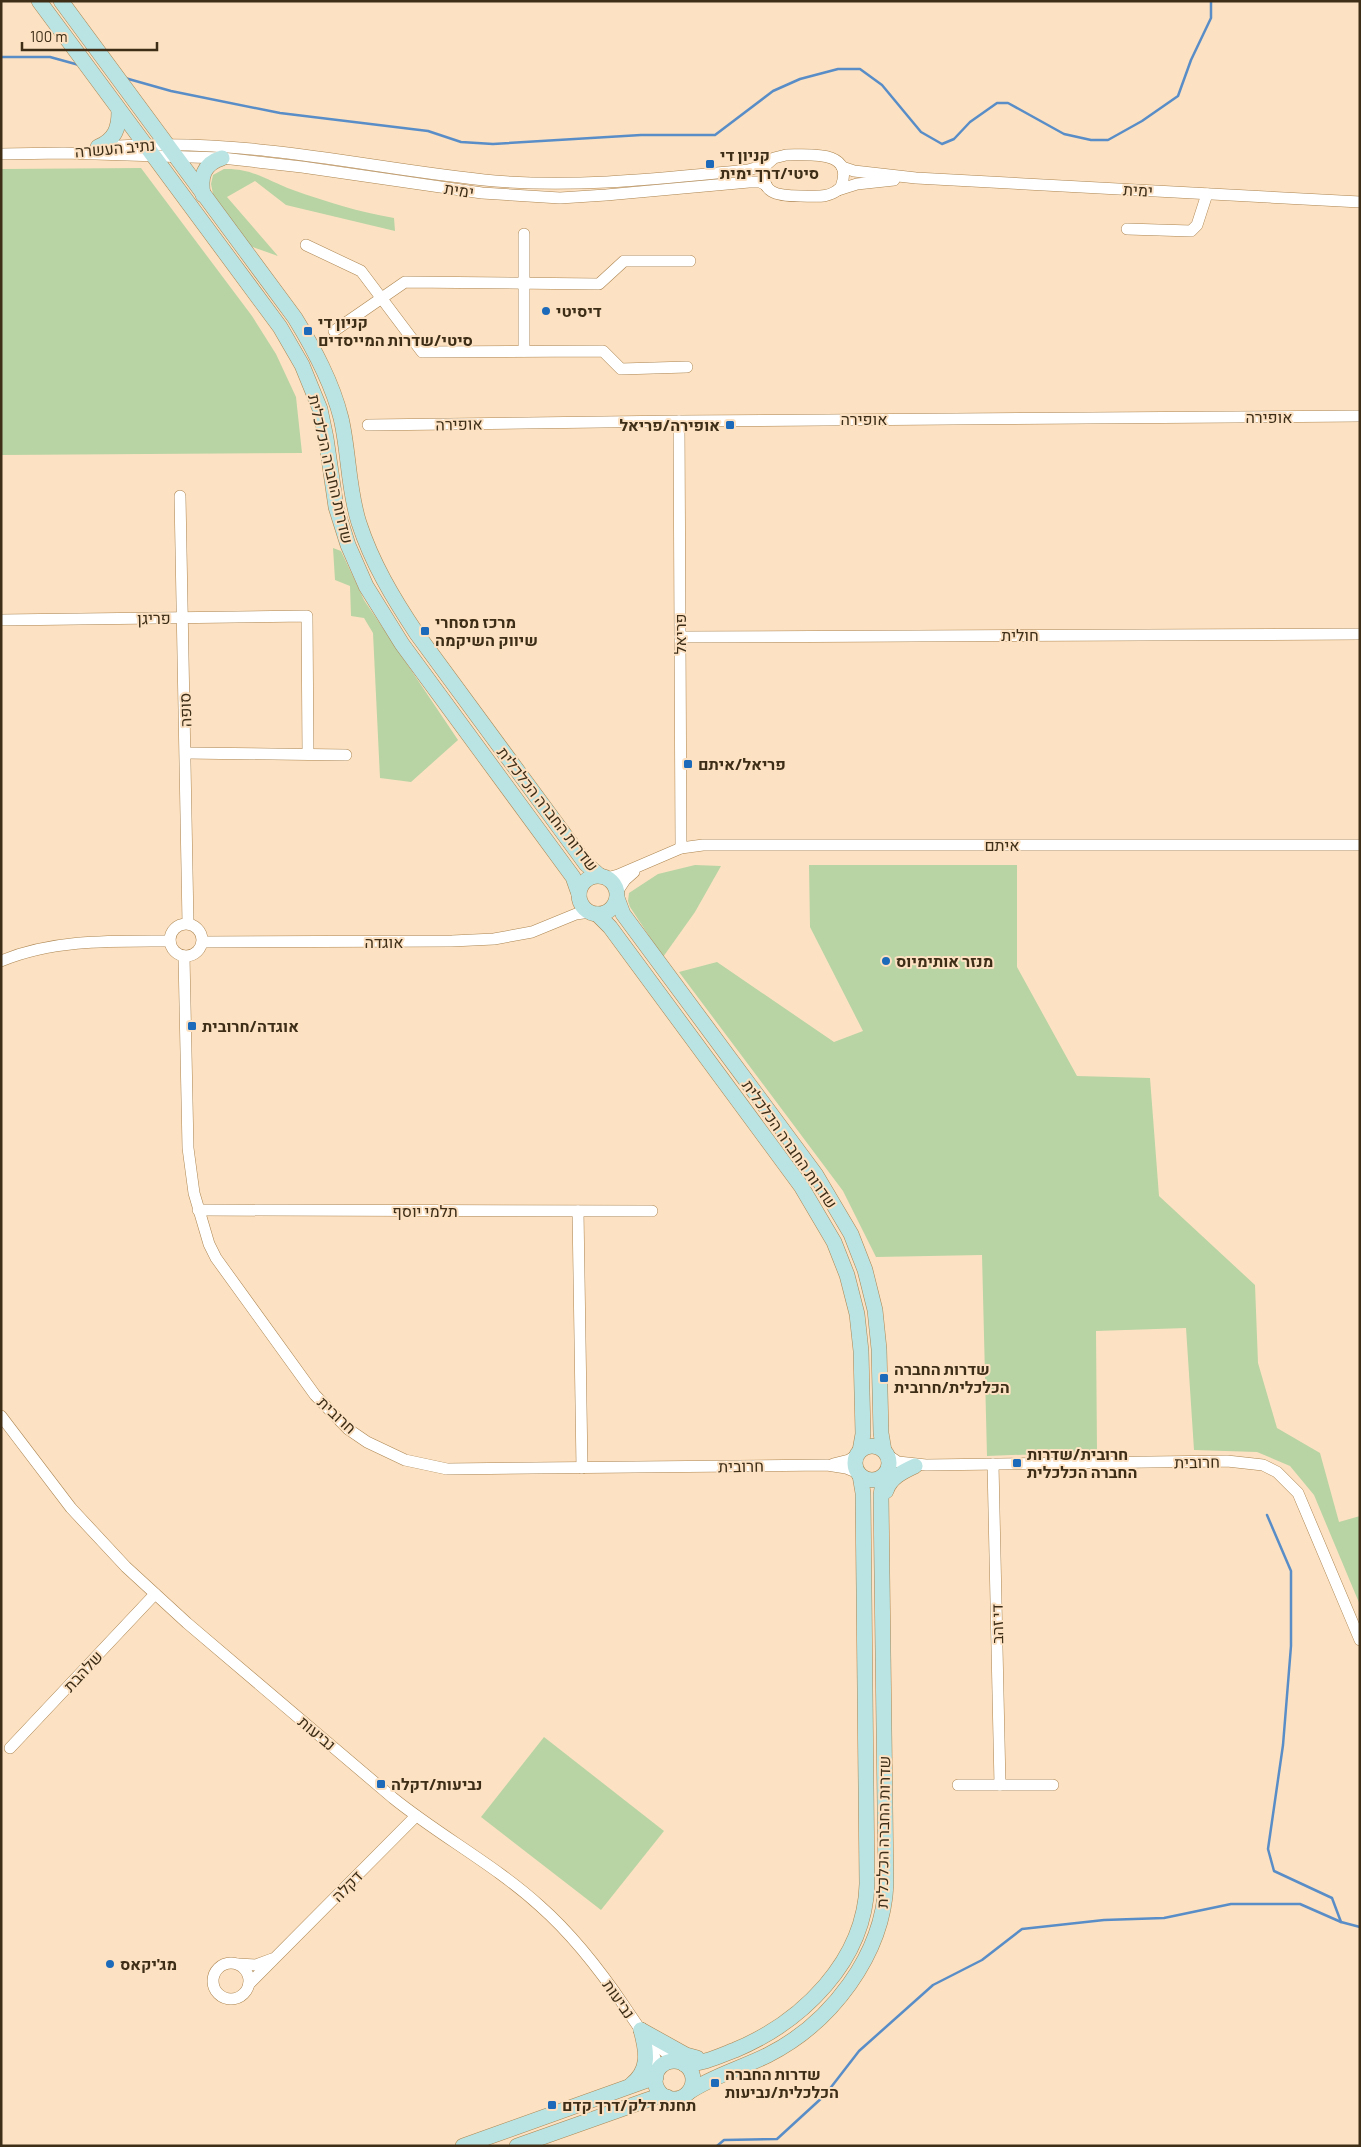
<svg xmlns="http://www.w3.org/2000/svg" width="1361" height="2147" viewBox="0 0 1361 2147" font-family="Barlow,Heebo,sans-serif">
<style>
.green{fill:#b8d4a4}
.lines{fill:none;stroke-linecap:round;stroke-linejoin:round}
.stream{stroke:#598dc8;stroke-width:2.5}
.street-casing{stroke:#ac8450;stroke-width:12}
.secondary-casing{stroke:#ac8450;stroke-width:16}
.street{stroke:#fff;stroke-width:11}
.secondary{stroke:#b9e4e3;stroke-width:15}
.poi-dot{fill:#1c6ab9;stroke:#fce2c2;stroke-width:2}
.labels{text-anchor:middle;stroke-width:4;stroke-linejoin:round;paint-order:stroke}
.street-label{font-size:16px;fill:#3e2e18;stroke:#fce2c2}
.poi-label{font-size:16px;font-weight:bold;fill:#3e2e18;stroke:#fce2c2;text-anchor:start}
</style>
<rect width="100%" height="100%" fill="#fce2c2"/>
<g class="green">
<polygon points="141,168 252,316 276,354 296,397 302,453 1,455 1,169"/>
<path d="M224,169C253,168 268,181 293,190C327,202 359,212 394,218L395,231L286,205L255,181L227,197L278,256L250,246L213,194L211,184L213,175Z"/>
<polygon points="333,548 341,551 364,600 458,740 411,782 380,778 373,633 364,618 351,616 350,586 335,580"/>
<polygon points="695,865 721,866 695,912 663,957 630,907 628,901 629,893 658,874"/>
<polygon points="809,865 1017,865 1017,967 1077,1076 1150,1078 1159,1196 1255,1285 1258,1363 1277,1428 1320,1453 1339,1522 1360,1516 1360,1605 1314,1495 1290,1466 1257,1452 1194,1450 1186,1328 1096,1331 1097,1452 987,1456 982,1255 876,1257 843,1191 679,972 717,962 834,1042 863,1031 810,927"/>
<polygon points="544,1737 664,1831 601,1910 481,1817"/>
</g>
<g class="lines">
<g class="stream">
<polyline points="1,57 50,57 79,65"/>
<polyline points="125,78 171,91 280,113 428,131 461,142 493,144 641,135 715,135 773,91 800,79 838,69 860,69 882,85 921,132 942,144 954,139 970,122 997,103 1008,103 1064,134 1091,140 1108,140 1142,121 1178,96 1191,60 1211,18 1211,1"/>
<polyline points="1267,1515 1291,1571 1291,1646 1283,1745 1268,1849 1274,1871 1332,1898 1341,1922 1360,1927"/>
<polyline points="717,2146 724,2140 777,2139 825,2095 859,2051 933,1985 982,1960 1022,1929 1104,1920 1164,1918 1231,1904 1300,1904 1341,1922"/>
</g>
<g class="street-casing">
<g id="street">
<path d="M100,147C157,143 214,144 270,151C345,159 420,174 495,181C580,188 663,178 748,170L766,165"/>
<polyline points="1,154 64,153 222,158 302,167 482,193 560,198 606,195 749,182 760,182 766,185"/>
<path d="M786,155C809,155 855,149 841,187C830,199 815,196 800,196C778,196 758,194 766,165L774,158Z"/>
<polyline points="842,167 854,171 916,178 1360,202"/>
<polyline points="838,190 857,184 894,180"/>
<polyline points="1127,229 1191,231 1197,225 1207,194"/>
<polyline points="524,234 524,351"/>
<polyline points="306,245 361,271 422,352 603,351 621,369 687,367"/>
<polyline points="334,331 405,282 599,284 624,261 690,261"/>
<polyline points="679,421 681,848"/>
<polyline points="368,425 679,421 1360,416"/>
<polyline points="180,496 188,923"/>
<polyline points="1,620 307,616 308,754"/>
<polyline points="680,637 1360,634"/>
<polyline points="186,753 346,755"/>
<polyline points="607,878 618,875 681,848 703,845 1360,845"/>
<polyline points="617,892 625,880 634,872"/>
<circle cx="186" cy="940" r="16"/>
<polyline points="203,942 452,941 494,939 532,932 576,914 590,912"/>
<polyline points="184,956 188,1148 194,1193 209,1244 216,1258 315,1395 348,1429 367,1442 405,1460 447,1469 827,1465 846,1468 858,1473"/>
<path d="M1,961C54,939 113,941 170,941"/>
<polyline points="198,1210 652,1211"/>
<polyline points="578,1211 582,1468"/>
<path d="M1,1416L71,1508L126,1567L187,1623L393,1798C440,1836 495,1865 540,1906C574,1936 600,1970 625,2007C638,2027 655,2047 658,2071"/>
<polyline points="886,1454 898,1462 926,1465 1227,1461 1263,1465 1277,1472 1298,1493 1360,1640"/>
<polyline points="833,1464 849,1460 858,1454"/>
<polyline points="993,1464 1000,1785"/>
<polyline points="10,1748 155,1594"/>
<polyline points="958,1785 1053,1785"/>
<circle cx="231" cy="1981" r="18"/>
<polyline points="238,1964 256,1965 272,1959"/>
<polyline points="249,1984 416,1816"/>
<polyline points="651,2041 678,2062"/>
</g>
</g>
<g class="secondary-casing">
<g id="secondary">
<polyline points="39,1 280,327 302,365 320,409 326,438 336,507 348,545 366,586 402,644 573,877 579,894"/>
<path d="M61,1L295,318C314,349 332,382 341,418C349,452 348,489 359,523C372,563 393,598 417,634L586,864L600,876"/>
<path d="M98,147C115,140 119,128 119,111"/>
<path d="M203,195C200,177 203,164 222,158"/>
<circle cx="598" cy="895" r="19"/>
<polyline points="617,898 623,914 816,1175 851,1234 865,1270 875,1310 879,1349 881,1433 884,1451"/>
<polyline points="597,914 610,927 801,1186 834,1242 847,1275 857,1314 861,1351 863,1434 860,1451"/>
<circle cx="872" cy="1463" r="17"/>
<path d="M886,1491C890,1478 902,1472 915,1466"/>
<polyline points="641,2030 686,2055 697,2058"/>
<circle cx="674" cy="2080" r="19"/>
<path d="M684,2064C703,2064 717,2057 735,2050C802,2022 865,1961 867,1884L863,1493L860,1475"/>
<path d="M631,2085C650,2070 647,2052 641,2030"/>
<path d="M689,2092C713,2076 742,2068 768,2055C831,2023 883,1955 886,1884L881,1495L884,1476"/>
<polyline points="463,2146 656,2077"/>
<polyline points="517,2146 647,2100 656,2097 667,2097"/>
</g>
</g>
<use href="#street" class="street"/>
<use href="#secondary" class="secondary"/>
</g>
<g class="poi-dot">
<rect x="705" y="159" width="10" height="10" rx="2.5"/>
<circle cx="546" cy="311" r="5"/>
<rect x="303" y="326" width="10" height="10" rx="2.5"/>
<rect x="725" y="420" width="10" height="10" rx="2.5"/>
<rect x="420" y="626" width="10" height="10" rx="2.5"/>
<rect x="683" y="759" width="10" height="10" rx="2.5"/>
<circle cx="886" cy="961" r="5"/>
<rect x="187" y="1021" width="10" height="10" rx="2.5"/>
<rect x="879" y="1373" width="10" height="10" rx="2.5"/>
<rect x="1012" y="1458" width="10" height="10" rx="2.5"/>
<rect x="376" y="1779" width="10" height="10" rx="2.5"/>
<circle cx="110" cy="1964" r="5"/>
<rect x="710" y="2078" width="10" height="10" rx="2.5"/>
<rect x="547" y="2100" width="10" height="10" rx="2.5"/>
</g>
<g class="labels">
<g class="street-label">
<text transform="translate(115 148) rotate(-5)" y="6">נתיב העשרה</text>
<text transform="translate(459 190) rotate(8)" y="6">ימית</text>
<text transform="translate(1138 190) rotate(3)" y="6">ימית</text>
<text x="1269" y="423">אופירה</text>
<text x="864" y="425">אופירה</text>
<text transform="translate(459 424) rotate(-1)" y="6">אופירה</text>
<text transform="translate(331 469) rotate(77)" y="6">שדרות החברה הכלכלית</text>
<text transform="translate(154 618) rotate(-1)" y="6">פריגן</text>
<text transform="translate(680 634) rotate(-90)" y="6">פריאל</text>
<text x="1020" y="641">חולית</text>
<text transform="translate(185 710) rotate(-92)" y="6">סופה</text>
<text transform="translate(548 809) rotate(52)" y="6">שדרות החברה הכלכלית</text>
<text x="1002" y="851">איתם</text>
<text x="384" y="948">אוגדה</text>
<text transform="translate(790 1144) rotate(55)" y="6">שדרות החברה הכלכלית</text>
<text x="425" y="1217">תלמי יוסף</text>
<text transform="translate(337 1415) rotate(43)" y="6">חרובית</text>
<text transform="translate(1197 1462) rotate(-1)" y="6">חרובית</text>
<text transform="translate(741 1466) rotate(-1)" y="6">חרובית</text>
<text transform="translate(997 1624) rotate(-91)" y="6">די זהב</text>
<text transform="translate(83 1671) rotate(-47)" y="6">שלהבת</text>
<text transform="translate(317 1733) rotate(40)" y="6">נביעות</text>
<text transform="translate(883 1832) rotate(-89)" y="6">שדרות החברה הכלכלית</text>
<text transform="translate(347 1886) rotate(-46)" y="6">דקלה</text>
<text transform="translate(619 1999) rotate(55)" y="6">נביעות</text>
</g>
<g class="poi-label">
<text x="720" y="161">קניון די<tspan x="720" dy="18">סיטי/דרך ימית</tspan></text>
<text x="556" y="317">דיסיטי</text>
<text x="318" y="328">קניון די<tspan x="318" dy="18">סיטי/שדרות המייסדים</tspan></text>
<text x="720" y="431" text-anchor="end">אופירה/פריאל</text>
<text x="435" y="628">מרכז מסחרי<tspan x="435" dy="18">שיווק השיקמה</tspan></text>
<text x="698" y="770">פריאל/איתם</text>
<text x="896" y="967">מנזר אותימיוס</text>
<text x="202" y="1032">אוגדה/חרובית</text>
<text x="894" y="1375">שדרות החברה<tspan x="894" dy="18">הכלכלית/חרובית</tspan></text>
<text x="1027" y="1460">חרובית/שדרות<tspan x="1027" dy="18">החברה הכלכלית</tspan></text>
<text x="391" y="1790">נביעות/דקלה</text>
<text x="120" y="1970">מג'יקאס</text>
<text x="725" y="2080">שדרות החברה<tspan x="725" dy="18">הכלכלית/נביעות</tspan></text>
<text x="562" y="2111">תחנת דלק/דרך קדם</text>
</g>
</g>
<rect width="1361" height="2147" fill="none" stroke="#3e2e18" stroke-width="5"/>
<path d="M22 42v8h135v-8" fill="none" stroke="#3e2e18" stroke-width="2.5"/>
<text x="30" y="42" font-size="15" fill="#3e2e18" stroke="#fce2c2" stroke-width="4" paint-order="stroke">100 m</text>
</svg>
